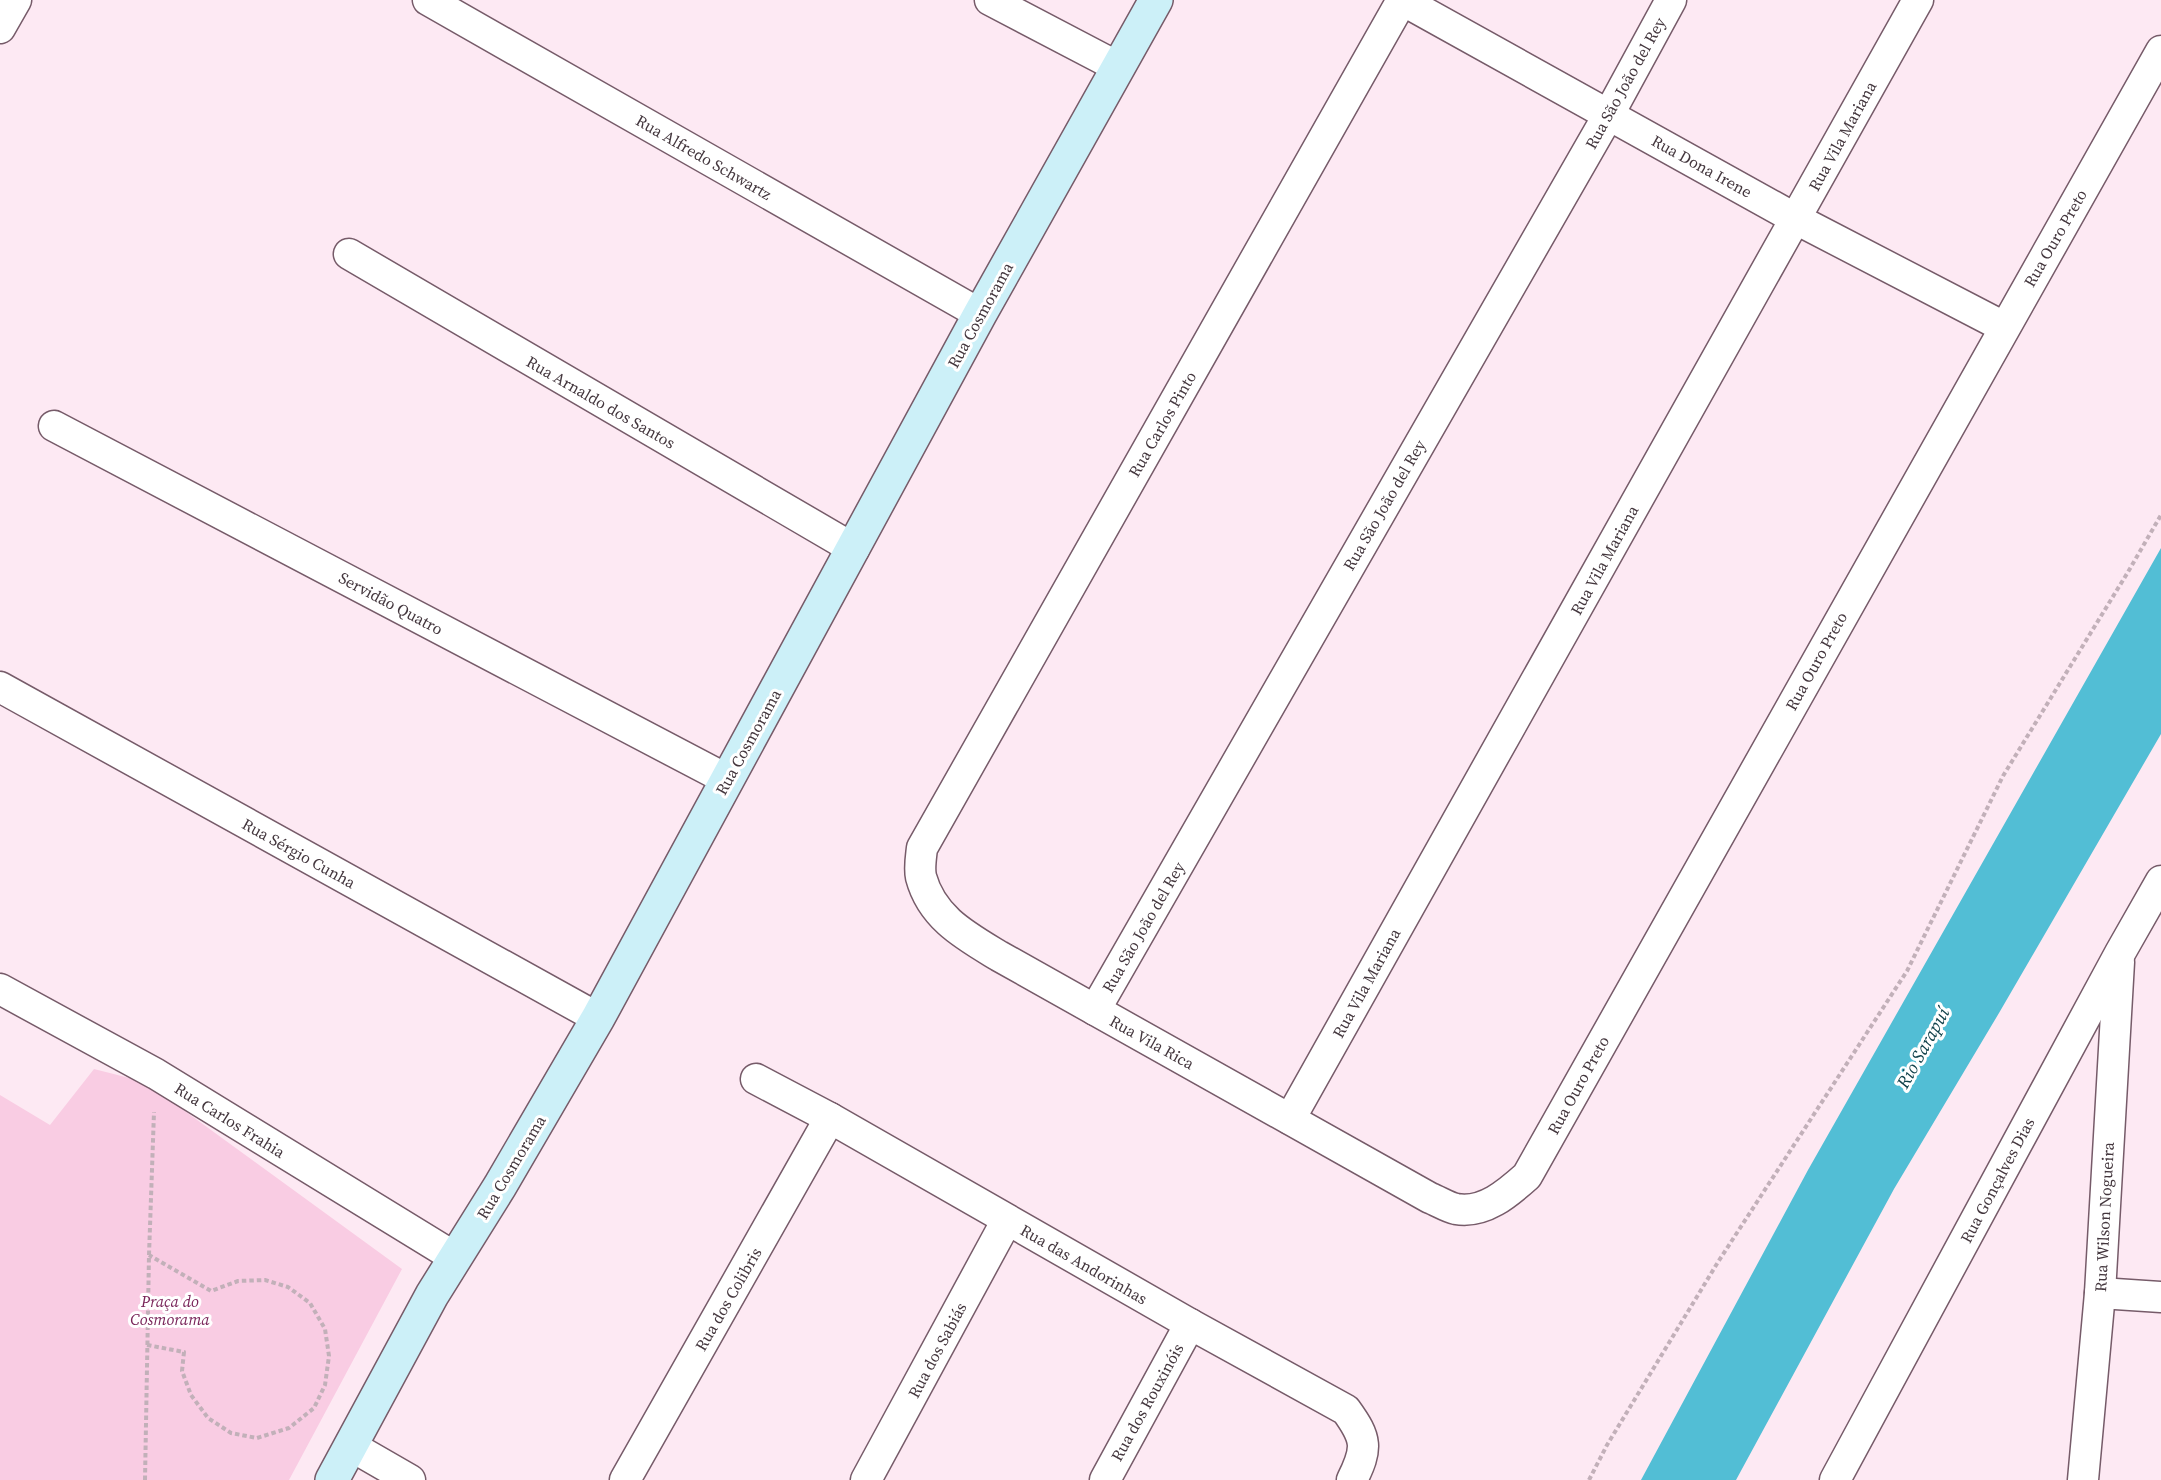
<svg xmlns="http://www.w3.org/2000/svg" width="2161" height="1480" viewBox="0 0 2161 1480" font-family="'Source Serif 4',serif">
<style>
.green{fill:#f9cce3}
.water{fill:#52bed5}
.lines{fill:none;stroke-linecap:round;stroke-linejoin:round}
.minor-casing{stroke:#765b69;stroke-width:33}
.secondary-casing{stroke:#765b69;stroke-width:36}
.path{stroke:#c2b0b9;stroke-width:4;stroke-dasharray:4.5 3;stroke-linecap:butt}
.minor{stroke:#fff;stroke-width:30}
.secondary{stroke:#ccf0f8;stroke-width:33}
.labels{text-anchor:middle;stroke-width:6;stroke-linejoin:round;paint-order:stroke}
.street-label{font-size:16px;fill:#44373e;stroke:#fff}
.park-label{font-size:16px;font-style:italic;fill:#792459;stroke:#fff}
.water-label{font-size:18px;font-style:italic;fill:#11424b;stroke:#fff}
</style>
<rect width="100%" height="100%" fill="#fde9f3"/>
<polygon class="green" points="94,1069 145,1082 402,1269 289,1480 0,1480 0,1095 50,1125"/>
<polygon class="water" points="2161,548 2161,734 1999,1013 1894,1189 1736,1480 1641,1480 1808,1170"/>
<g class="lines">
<g class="minor-casing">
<g id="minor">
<polyline points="428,0 980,314"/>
<polyline points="990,0 1118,67"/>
<path d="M1402,0L922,848C921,857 919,868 921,877C932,918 966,936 999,956L1430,1198C1438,1201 1447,1207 1456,1209C1484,1214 1508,1193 1527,1176L2161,51"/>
<polyline points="1402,0 1796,219 2004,327"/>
<polyline points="0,28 16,0"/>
<polyline points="349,254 854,549"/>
<polyline points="54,426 728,780"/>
<polyline points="0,687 598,1018"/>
<polyline points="0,989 156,1074 456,1258"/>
<polyline points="1095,1010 1609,114 1671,0"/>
<path d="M756,1079L830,1118L1190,1324L1346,1410C1367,1439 1368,1448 1352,1480"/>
<polyline points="1290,1119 1918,0"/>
<polyline points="2100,1293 2161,1297"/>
<polyline points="351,1446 410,1480"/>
<polyline points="625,1480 830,1118"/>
<polyline points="866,1480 1007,1220"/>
<polyline points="1105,1480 1190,1324"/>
<polyline points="1835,1480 2120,953 2161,881"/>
<polyline points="2083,1480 2100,1293 2119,962"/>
</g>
</g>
<g class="secondary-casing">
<polyline id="secondary" points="332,1480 432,1295 500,1186 598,1018 980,314 1156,0"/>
</g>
<g class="path">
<polyline points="147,1345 184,1352 182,1371 191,1395 208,1418 231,1433 257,1438 289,1428 314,1408 325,1385 329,1356 325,1329 310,1303 288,1287 265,1280 238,1281 211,1291 149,1255"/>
<polyline points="145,1480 149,1255 154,1112"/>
<polyline points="1589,1480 1607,1445 1718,1262 1907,971 2003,776 2128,572 2161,515"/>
</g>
<use href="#minor" class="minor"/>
<use href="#secondary" class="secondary"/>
</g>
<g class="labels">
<g class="street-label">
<text transform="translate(1625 83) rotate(-61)" y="6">Rua São João del Rey</text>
<text transform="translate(1842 136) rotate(-61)" y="6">Rua Vila Mariana</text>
<text transform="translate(704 157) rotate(30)" y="6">Rua Alfredo Schwartz</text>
<text transform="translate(1702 166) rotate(29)" y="6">Rua Dona Irene</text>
<text transform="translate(2055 238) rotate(-60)" y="6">Rua Ouro Preto</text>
<text transform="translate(980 315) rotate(-61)" y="6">Rua Cosmorama</text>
<text transform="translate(601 402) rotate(30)" y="6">Rua Arnaldo dos Santos</text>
<text transform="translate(1162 424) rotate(-60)" y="6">Rua Carlos Pinto</text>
<text transform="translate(1384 505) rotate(-60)" y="6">Rua São João del Rey</text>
<text transform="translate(1604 560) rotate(-61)" y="6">Rua Vila Mariana</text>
<text transform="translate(391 603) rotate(28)" y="6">Servidão Quatro</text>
<text transform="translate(1816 661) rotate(-61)" y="6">Rua Ouro Preto</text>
<text transform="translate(748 742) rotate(-61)" y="6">Rua Cosmorama</text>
<text transform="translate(299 853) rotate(29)" y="6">Rua Sérgio Cunha</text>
<text transform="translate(1143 927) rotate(-60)" y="6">Rua São João del Rey</text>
<text transform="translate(1366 983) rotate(-61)" y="6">Rua Vila Mariana</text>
<text transform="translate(1152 1042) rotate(29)" y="6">Rua Vila Rica</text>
<text transform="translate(1578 1085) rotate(-61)" y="6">Rua Ouro Preto</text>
<text transform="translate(230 1120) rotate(32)" y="6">Rua Carlos Frahia</text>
<text transform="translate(511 1167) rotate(-59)" y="6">Rua Cosmorama</text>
<text transform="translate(1997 1180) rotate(-62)" y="6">Rua Gonçalves Dias</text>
<text transform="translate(2104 1217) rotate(-87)" y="6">Rua Wilson Nogueira</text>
<text transform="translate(1084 1264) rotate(30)" y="6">Rua das Andorinhas</text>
<text transform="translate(728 1299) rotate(-60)" y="6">Rua dos Colibris</text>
<text transform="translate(937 1350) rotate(-62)" y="6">Rua dos Sabiás</text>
<text transform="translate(1147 1402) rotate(-61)" y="6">Rua dos Rouxinóis</text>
</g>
<g class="park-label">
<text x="170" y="1307">Praça do<tspan x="170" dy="18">Cosmorama</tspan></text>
</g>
<g class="water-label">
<text transform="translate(1923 1048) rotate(-61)" y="6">Rio Sarapuí</text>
</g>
</g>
</svg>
